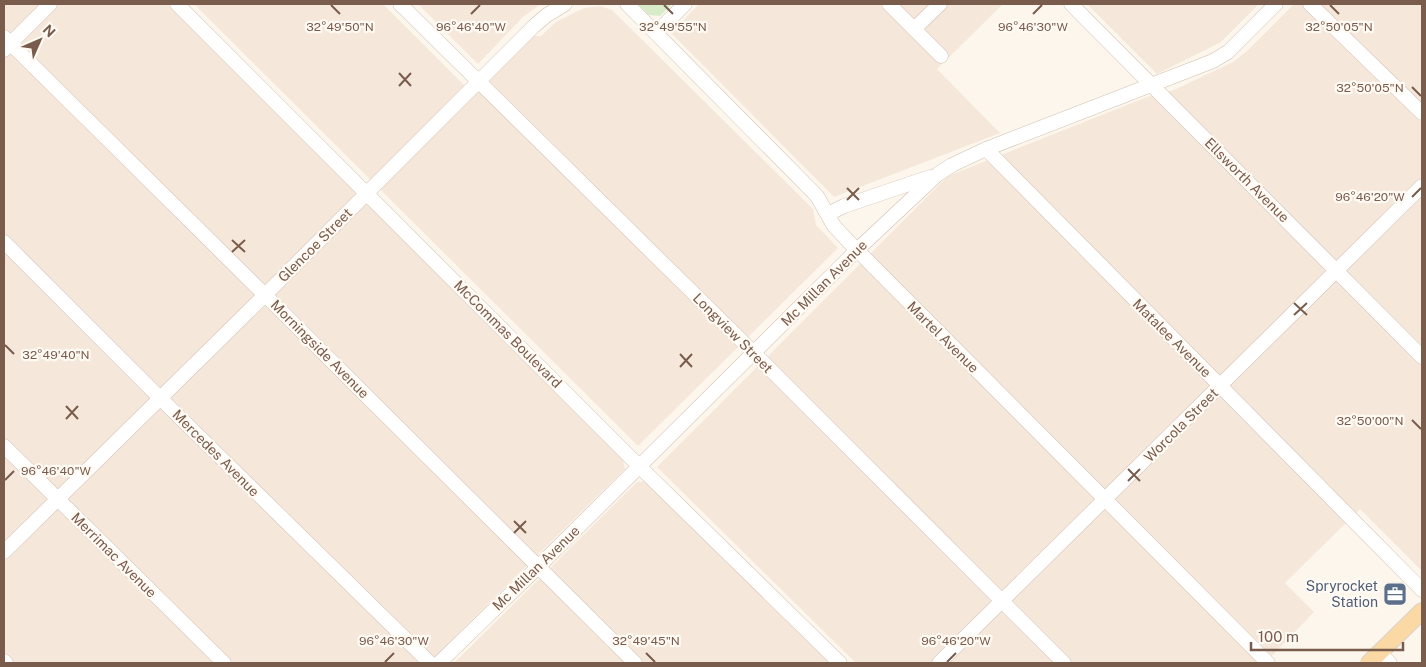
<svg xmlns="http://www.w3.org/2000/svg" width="1426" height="667" viewBox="0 0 1426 667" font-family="'Public Sans',sans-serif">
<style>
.residential{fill:#f5e8da}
.green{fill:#d8ecc9}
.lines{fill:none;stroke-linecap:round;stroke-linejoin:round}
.minor-casing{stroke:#d1beb0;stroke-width:15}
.major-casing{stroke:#dad1cd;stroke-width:18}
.minor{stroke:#fff;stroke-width:14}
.major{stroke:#fbd9a5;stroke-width:16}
.ticks{fill:none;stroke:#7a5c4d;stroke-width:2}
.labels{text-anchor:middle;stroke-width:4.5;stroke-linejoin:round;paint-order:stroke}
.street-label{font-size:14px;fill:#7a5c4d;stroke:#fffaf3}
.service-label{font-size:14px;fill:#4e5e75;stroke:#fffaf3;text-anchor:end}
.ticks-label{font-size:12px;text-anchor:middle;fill:#7a5c4d;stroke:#fffaf3;stroke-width:4.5;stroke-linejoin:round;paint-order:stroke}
</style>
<rect width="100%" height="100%" fill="#fdf6ec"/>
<g class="residential">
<polygon points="4,4 168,4 622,456 625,469 428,663 4,663"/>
<polygon points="194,4 383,4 474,95 534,36 541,36 556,22 584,8 600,6 612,10 813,209 816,225 838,248 638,446"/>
<polygon points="418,4 541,4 524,16 478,64"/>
<polygon points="699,4 1003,4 937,69 1000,133 834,197 671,33"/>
<polygon points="1087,4 1259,4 1221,42 1157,74"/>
<polygon points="1294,4 1422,4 1422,571 1360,509 1285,583 1314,612 1265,663 856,663 657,467 948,176 1147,97 1174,90 1233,62 1247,51"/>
<polygon points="648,481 831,663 454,663 637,482"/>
</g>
<polygon class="green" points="638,4 672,4 660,16 649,15"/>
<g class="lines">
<g class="minor-casing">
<g id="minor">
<polyline points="177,4 647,474 840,663"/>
<polyline points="400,4 745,344 1064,663"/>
<polyline points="627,4 817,196 834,226 848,241 1268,663"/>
<polyline points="889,4 941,56"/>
<polyline points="1071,4 1422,357"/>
<polyline points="1310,4 1422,113"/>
<polyline points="914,29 940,4"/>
<polyline points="656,33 685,4"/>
<polyline points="4,37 265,295 635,663"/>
<polyline points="4,50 50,4"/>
<polyline points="986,149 1422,590"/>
<polyline points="828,214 844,206 930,177"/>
<polyline points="4,242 160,398 430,663"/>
<polyline points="4,446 224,663"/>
<polyline points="4,552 265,295 534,26 547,15 565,4"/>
<polyline points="1380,653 1390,663"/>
<polyline points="4,661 6,663"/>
<polyline points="439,663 538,567 857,250 938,174 952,165 986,149 1213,61 1228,52 1276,4"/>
<polyline points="939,663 1422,186"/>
</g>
</g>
<g class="major-casing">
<polyline id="major" points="1369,663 1422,611"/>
</g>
<use href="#minor" class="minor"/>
<use href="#major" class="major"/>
</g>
<path class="ticks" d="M331,5L340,14M664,5L673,14M1330,5L1339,14M471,14L480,5M1033,14L1042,5M399,73L411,86M399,86L411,73M1412,87L1421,96M847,188L859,200M1412,197L1421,188M847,200L859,188M232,240L245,252M232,252L245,240M1294,303L1307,315M1294,315L1307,303M5,345L14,354M680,354L692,367M680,367L692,354M66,406L78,419M66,419L78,406M1412,420L1421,429M1128,469L1140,481M5,480L14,471M1128,481L1140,469M514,521L526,533M514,533L526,521M646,653L655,662M385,662L394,653M947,662L956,653"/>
<defs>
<g id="office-square" transform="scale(1.25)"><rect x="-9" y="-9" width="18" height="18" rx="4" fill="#5c6f8a" stroke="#fffaf3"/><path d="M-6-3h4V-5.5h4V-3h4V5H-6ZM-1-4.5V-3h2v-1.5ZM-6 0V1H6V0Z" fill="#fff"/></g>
</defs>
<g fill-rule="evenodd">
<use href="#office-square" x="1395" y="594"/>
</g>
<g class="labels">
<g class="street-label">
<text transform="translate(1247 180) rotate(45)" y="5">Ellsworth Avenue</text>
<text transform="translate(315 245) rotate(-45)" y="5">Glencoe Street</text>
<text transform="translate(824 283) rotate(-45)" y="5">Mc Millan Avenue</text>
<text transform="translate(733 333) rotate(45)" y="5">Longview Street</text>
<text transform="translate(508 334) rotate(45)" y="5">McCommas Boulevard</text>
<text transform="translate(943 337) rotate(45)" y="5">Martel Avenue</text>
<text transform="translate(1172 338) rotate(45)" y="5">Matalee Avenue</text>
<text transform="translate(320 349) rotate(45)" y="5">Morningside Avenue</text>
<text transform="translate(1181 425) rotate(-45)" y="5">Worcola Street</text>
<text transform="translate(216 453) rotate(45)" y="5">Mercedes Avenue</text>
<text transform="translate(114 555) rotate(45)" y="5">Merrimac Avenue</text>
<text transform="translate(536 568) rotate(-44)" y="5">Mc Millan Avenue</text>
</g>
<g class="service-label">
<text x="1378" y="591">Spryrocket<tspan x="1378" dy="16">Station</tspan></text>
</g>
</g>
<g class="ticks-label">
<text x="1339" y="31">32°50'05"N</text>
<text x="340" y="31">32°49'50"N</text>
<text x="471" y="31">96°46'40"W</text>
<text x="673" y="31">32°49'55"N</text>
<text x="1033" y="31">96°46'30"W</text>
<text x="1370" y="92">32°50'05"N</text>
<text x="1370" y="201">96°46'20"W</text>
<text x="56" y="359">32°49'40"N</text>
<text x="1370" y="425">32°50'00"N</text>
<text x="56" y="475">96°46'40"W</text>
<text x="394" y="645">96°46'30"W</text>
<text x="646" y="645">32°49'45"N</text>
<text x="956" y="645">96°46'20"W</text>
</g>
<rect width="1426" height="667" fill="none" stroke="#7a5c4d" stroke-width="10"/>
<g transform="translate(40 40) rotate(45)" stroke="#fffaf3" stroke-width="4" paint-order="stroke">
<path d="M0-4L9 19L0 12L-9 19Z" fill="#7a5c4d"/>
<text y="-8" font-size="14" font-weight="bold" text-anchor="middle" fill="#7a5c4d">N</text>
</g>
<path d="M1251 642v8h152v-8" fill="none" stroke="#7a5c4d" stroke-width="2.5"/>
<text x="1258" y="642" font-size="15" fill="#7a5c4d" stroke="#fffaf3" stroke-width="4" paint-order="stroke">100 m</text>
</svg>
